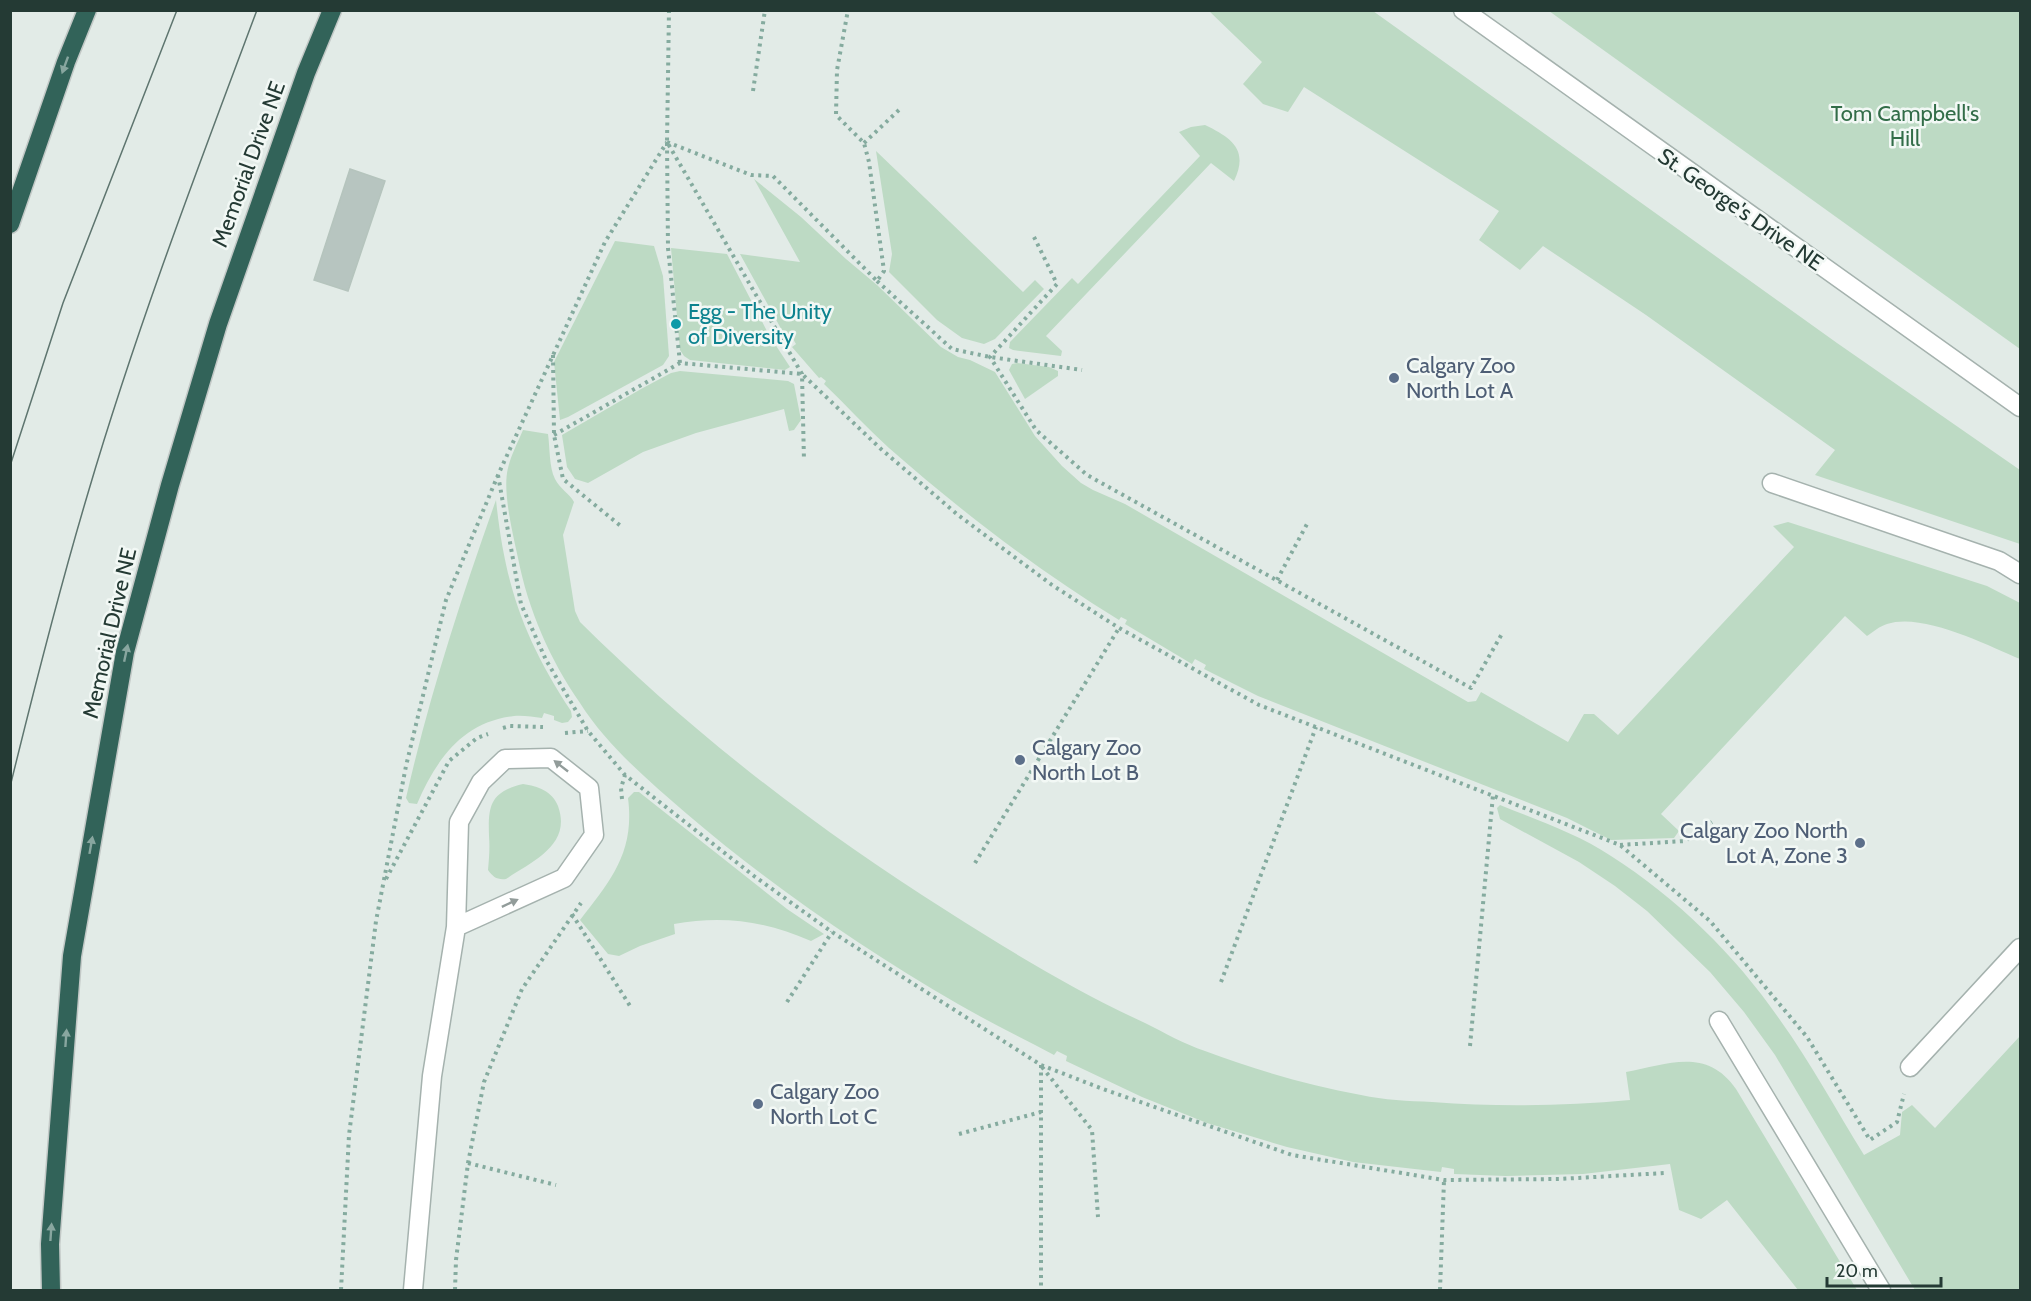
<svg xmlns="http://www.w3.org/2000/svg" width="2031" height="1301" viewBox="0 0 2031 1301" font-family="Cabin,sans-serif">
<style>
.green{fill:#bddac4}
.building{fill:#b7c5c0;stroke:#b5c4bd;stroke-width:1.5}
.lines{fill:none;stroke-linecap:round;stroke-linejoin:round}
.minor-casing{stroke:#a5b2ae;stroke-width:21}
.highway-casing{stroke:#c2c8c6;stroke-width:21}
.path{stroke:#85ab9f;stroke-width:4;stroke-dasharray:3 4.5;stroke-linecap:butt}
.minor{stroke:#fff;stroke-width:18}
.highway{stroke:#326359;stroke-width:18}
.tram{stroke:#5e756f;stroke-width:1.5}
.oneway{fill:#88a69f}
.oneway2{fill:#929c9a}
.culture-dot{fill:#0f9aa8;stroke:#f2f8f5;stroke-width:2}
.service-dot{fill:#5c6f8a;stroke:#f2f8f5;stroke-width:2}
.labels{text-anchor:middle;stroke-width:5;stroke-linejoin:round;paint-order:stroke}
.park-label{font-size:22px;fill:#326d48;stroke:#f2f8f5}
.street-label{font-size:22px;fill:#243a34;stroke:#f2f8f5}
.culture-label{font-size:22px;fill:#0d838f;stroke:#f2f8f5;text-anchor:start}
.service-label{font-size:22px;fill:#4e5e75;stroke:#f2f8f5;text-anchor:start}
</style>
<rect width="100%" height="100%" fill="#e2ebe7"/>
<g class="green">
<polygon points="1209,11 1373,11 1837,343 2020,470 2020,544 1815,475 1835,450 1646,315 1543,246 1520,270 1479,240 1499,211 1304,87 1288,112 1263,104 1243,84 1262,62"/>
<polygon points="1549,11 2020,11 2020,349"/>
<path d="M1205,125C1232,138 1249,150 1234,181L1211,163L1046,336L1062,351L1061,356L1013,350L1009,348L1010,342L1072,278L1078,284L1200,156L1179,132L1191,127Z"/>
<polygon points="876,151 1023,292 1035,280 1044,289 995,339 984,344 962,338 937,320 889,272 892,254"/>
<path d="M754,179L801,217L846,259L877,285L941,347L958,357L970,360L995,372L1035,436L1062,466L1081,483L1093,490L1125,504L1468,702L1476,701L1481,692L1568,742L1584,714H1594L1618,735L1794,547L1773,526L1788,522L1987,586L2020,603V659C1987,645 1922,612 1887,624C1880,626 1873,632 1867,636L1845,616L1661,814L1679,831L1674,838L1611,840L1567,818L1258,696L1204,669L1206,665L1195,659L1192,664L1125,624L1127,620L1121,617L1119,620C1037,570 961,511 889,448C867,428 846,405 824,384L826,381L821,377L819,378L792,347L796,344L790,334L785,336L740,254L800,262Z"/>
<polygon points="615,241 654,246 663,276 669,356 663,365 568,417 560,420 554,362"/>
<polygon points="671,248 727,254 769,335 790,367 785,370 690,360 684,356 680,350"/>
<polygon points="1017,363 1049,367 1058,371 1058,376 1025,399 1009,370 1012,364"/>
<polygon points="680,371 788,381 794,384 801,420 794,430 789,431 784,409 696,433 643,452 588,483 575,479 567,467 562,435 641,389 671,373"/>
<path d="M523,430L548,434C550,448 549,467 555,479C560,489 569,493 574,502L563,535L575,611L580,622C691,732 815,828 947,911C1011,952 1076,991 1145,1023C1165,1033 1184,1044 1205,1051C1255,1070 1308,1085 1361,1095C1384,1100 1408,1101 1432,1102C1499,1107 1564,1106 1630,1100L1626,1072C1668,1064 1707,1047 1736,1089L1857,1290H1798L1727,1200L1701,1219L1679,1210L1670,1164L1583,1174L1506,1176L1454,1174V1169L1442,1167L1441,1172L1353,1162L1287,1147L1207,1123L1142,1097L1066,1061L1067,1056L1057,1051L1054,1055C1022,1038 989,1022 958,1004C863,949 770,885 687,814C648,780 608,747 580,703C550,660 528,609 518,558C513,534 502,491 508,468C511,455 518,442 523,430Z"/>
<path d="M496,500C505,586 524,639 571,711L572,717L568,722L562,723L554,720V716L544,713L542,718C533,717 523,715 514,716C462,722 436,760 417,804L409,803L406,798C429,697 461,598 496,500Z"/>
<path d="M523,784C538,786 552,791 558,806C572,845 533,861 506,879C497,880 493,877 488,870C489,859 490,848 489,836C488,806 490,792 523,784Z"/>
<path d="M634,792H639L787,909L824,934L811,941C766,921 723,915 674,924L675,934L640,946L619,956L608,954L580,920C611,880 635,852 628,798Z"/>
<path d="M1500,805C1537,820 1578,834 1611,856C1677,898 1736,956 1780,1020C1811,1063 1836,1110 1864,1155L1900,1135L1902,1112L1912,1105L1935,1128L2020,1036V1290H1915L1775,1055L1744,1012L1710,972L1647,911L1615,886L1579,862L1500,819L1497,808Z"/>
</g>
<polygon class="building" points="350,169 385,181 348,291 314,280"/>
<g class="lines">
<g class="minor-casing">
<g id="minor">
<polyline points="1463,10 2020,407"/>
<polyline points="1772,483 1999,561 2020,574"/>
<polyline points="1719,1021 1881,1290"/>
<polyline points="1910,1067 2020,948"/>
<polyline points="413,1290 432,1076 456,927 459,822 481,782 505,759 551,758 589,788 594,835 564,878 456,927"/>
</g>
</g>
<g class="highway-casing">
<g id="highway">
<polyline points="10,224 66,62 87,10"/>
<polyline points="51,1290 50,1244 72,956 125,652 170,485 218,324 306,73 332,10"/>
</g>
</g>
<g class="path">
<polyline points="669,10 667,142 802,374 804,461"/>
<polyline points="753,91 765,10"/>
<polyline points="667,142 751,175 773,176 877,281 884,271 869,162 864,143 836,115 837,70 848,10"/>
<polyline points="667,143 668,248 680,363"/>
<polyline points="864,143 900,109"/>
<polyline points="1034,237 1057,284 990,357 1036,430 1087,475 1471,688 1503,632"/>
<polyline points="877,281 952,349 990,357 1082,370"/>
<polyline points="553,355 554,435 563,479 622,527"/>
<polyline points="554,435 680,363 802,374 881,449 958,515 1052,585 1119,628 1259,705 1620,845 1710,921 1807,1037 1870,1140 1897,1122 1904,1094"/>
<polyline points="498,475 521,604 546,660 588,731 625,775 754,876 832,932 1041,1065 1103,1089 1292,1155 1444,1180 1559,1179 1665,1173"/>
<polyline points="1277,580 1307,524"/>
<polyline points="503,728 510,726 543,727"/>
<polyline points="565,733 588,731"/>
<polyline points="622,799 621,788 625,775"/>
<polyline points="1620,845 1685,841 1712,822"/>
<polyline points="975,863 1119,628"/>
<polyline points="386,879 449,761 477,738 488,734"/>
<polyline points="572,914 632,1009"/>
<polyline points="1221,982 1316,727"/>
<polyline points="787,1002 832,932"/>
<polyline points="1470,1046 1493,795"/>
<polyline points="1041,1065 1041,1290"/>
<polyline points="1042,1067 1092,1130 1098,1217"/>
<polyline points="959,1134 1041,1112"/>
<polyline points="468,1163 556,1185"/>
<polyline points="341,1290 349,1135 376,921 406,766 446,600 498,475 605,242 667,142"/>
<polyline points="455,1290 456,1260 468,1163 484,1082 522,989 581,903"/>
<polyline points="1440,1290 1444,1180"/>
</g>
<use href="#minor" class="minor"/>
<use href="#highway" class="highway"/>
<g class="tram">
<polyline points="10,466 63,303 177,10"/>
<path d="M10,787C34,689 59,590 88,493C136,330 197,170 257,10"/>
</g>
</g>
<defs><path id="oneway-solid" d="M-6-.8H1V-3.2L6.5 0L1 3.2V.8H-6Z" transform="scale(1.5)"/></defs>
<g class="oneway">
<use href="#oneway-solid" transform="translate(65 65) rotate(110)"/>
<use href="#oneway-solid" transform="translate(126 653) rotate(-78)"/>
<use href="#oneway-solid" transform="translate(91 845) rotate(-80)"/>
<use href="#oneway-solid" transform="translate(66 1038) rotate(-86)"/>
<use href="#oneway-solid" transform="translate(51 1232) rotate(-86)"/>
</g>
<g class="oneway2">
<use href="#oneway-solid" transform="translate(561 766) rotate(-142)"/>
<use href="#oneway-solid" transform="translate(510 903) rotate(-25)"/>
</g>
<circle class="culture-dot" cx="676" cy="324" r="6"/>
<g class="service-dot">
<circle cx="1394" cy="378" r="6"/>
<circle cx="1020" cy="760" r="6"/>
<circle cx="1860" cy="843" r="6"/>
<circle cx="758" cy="1104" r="6"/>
</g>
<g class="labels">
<g class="park-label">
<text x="1905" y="121">Tom Campbell's<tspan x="1905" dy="25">Hill</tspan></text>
</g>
<g class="street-label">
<text transform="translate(248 164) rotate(-70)" y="8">Memorial Drive NE</text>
<text transform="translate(1741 209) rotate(35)" y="8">St. George's Drive NE</text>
<text transform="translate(109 633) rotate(-77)" y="8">Memorial Drive NE</text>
</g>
<g class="culture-label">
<text x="688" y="319">Egg - The Unity<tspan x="688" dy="25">of Diversity</tspan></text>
</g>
<g class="service-label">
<text x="1406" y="373">Calgary Zoo<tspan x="1406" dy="25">North Lot A</tspan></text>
<text x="1032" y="755">Calgary Zoo<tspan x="1032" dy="25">North Lot B</tspan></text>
<text x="1848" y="838" text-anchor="end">Calgary Zoo North<tspan x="1848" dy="25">Lot A, Zone 3</tspan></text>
<text x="770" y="1099">Calgary Zoo<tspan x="770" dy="25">North Lot C</tspan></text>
</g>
</g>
<rect width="2031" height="1301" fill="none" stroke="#243a34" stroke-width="24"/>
<path d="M1827 1277v9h114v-9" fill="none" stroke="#243a34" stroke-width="3"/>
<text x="1836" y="1277" font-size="18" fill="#243a34" stroke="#f2f8f5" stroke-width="4.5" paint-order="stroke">20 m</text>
</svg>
